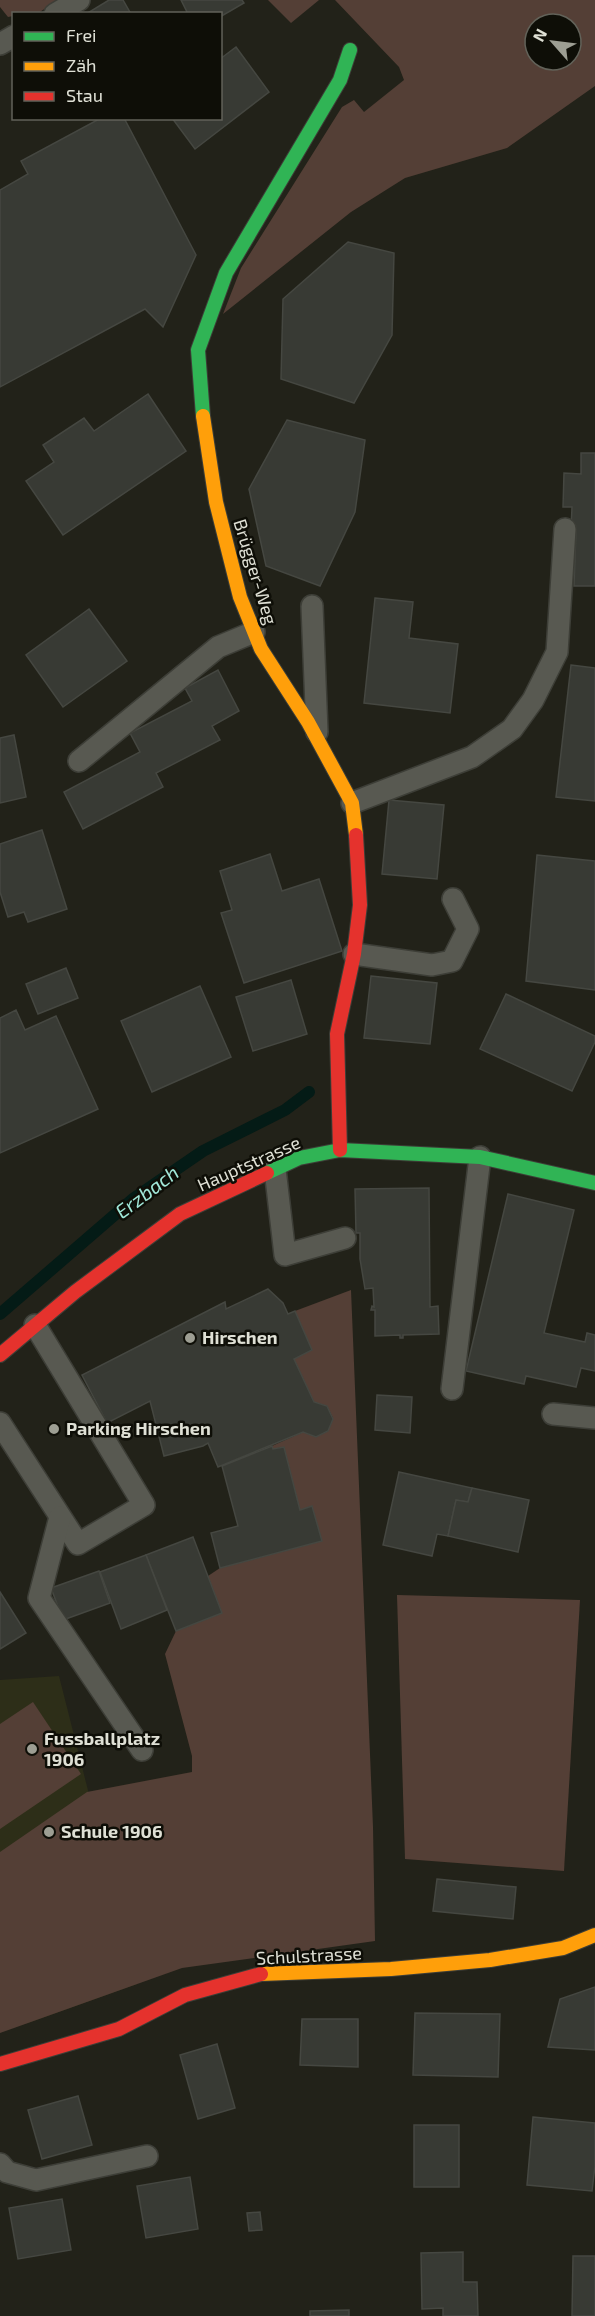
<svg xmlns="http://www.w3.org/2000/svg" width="595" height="2316" viewBox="0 0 595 2316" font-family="'Exo 2',sans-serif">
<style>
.built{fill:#2d2e18}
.green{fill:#543f36;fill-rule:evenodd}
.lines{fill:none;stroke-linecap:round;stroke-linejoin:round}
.stream{stroke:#041b16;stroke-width:12}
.building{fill:#383a34;stroke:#454741;stroke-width:1.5}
.lane-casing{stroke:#3d3e37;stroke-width:24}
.fast-casing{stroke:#3d3e37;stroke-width:16}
.slow-casing{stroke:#3d3e37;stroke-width:16}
.jam-casing{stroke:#3d3e37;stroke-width:16}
.lane{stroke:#585951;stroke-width:21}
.fast{stroke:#30b455;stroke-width:14}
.slow{stroke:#ff9f0a;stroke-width:14}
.jam{stroke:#e5322d;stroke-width:14}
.poi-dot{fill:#9d9e93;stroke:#0e0e07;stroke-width:2}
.labels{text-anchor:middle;stroke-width:5;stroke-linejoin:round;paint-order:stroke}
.street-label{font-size:18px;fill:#dfe0d5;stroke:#0e0e07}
.poi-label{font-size:18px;font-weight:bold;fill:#dfe0d5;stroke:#0e0e07;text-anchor:start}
.water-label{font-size:20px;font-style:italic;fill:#a1e8d9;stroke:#0e0e07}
</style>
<rect width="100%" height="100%" fill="#222219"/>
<polygon class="built" points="59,1676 137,1984 28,2023 0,2031 0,1680"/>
<g class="green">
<polygon points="0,0 59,0 38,13 14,14 13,16 8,17 0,7"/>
<polygon points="268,0 319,0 291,23"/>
<path d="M335,0H595V86L507,148L405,178L351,212L223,314L241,268L342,107L354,100L364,112L404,80L399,67ZM535,24H571V60H535Z"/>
<polygon points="351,1290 373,1827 375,1941 182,1968 0,2033 0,1852 87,1792 192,1772 192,1756 165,1654 176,1631 222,1613 208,1576 220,1568 321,1541 312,1507 300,1510 284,1447 273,1449 272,1446 303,1432 316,1437 328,1431 333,1418 327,1406 314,1402 294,1359 295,1311"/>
<polygon points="397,1595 580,1600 564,1871 405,1859"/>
<polygon points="33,1702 81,1774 0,1829 0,1724"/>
</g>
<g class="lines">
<polyline class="stream" points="0,1314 133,1199 203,1151 285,1110 309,1092"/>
</g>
<g class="building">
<polygon points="109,0 123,0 131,14 86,14"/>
<polygon points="181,0 242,0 244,3 220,17 220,14 188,14"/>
<polygon points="236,47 269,92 195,149 172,118 220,118 220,59"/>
<polygon points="101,118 124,118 196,255 163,327 145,309 0,387 0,190 28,174 21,161"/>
<polygon points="348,242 394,253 392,335 354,403 281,379 283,299"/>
<polygon points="148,394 186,451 63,535 26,481 54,462 43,445 84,418 94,431"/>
<polygon points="287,420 365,440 355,512 320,586 266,566 249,489"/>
<polygon points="581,453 595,453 595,586 574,586 576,531 571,530 572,507 563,507 564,473 581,474"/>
<polygon points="375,598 413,602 409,638 458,644 450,713 364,703"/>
<polygon points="89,609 127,661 63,707 26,655"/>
<polygon points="571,665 595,668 595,801 556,797"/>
<polygon points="218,670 239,711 212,726 220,740 156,773 163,787 83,829 64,792 140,752 130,733 192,701 185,688"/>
<polygon points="14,735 26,797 0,803 0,738"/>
<polygon points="389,800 444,805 437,879 382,874"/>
<polygon points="42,830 67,909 28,922 24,912 8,917 0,892 0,844"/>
<polygon points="270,854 282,891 319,879 342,951 244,983 221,913 232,910 220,871"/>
<polygon points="537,855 595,861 595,990 526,981"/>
<polygon points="66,968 78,998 38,1014 26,984"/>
<polygon points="371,976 437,983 430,1044 364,1038"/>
<polygon points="291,980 307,1034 253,1051 236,997"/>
<polygon points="200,986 231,1057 152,1092 121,1021"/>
<polygon points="506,994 595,1036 595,1042 572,1091 480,1049"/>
<polygon points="16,1010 25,1030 56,1016 98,1109 0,1153 0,1018"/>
<polygon points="429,1188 430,1307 438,1306 439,1334 403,1335 403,1338 400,1338 400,1335 375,1336 375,1310 371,1310 372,1306 374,1307 373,1288 365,1289 360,1259 360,1233 356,1233 355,1189"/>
<polygon points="508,1194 574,1210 544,1333 585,1342 587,1333 595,1335 595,1371 581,1368 576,1387 526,1376 524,1384 466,1371"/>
<polygon points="268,1289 283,1303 288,1314 295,1311 312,1350 294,1359 314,1402 327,1406 333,1419 328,1431 316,1437 303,1432 218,1467 208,1443 203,1446 164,1456 150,1401 107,1423 82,1375 225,1302 226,1309"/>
<polygon points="377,1395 412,1397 410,1433 375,1430"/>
<polygon points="272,1446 273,1449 284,1447 300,1510 312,1506 322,1541 220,1568 211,1533 238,1526 222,1466"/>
<polygon points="399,1472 472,1488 468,1502 456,1500 448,1536 437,1534 432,1556 383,1545"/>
<polygon points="472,1488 529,1500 518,1552 448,1536 456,1500 468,1502"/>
<polygon points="193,1537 222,1613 176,1631 146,1555"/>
<polygon points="146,1555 167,1610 121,1629 100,1572"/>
<polygon points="99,1571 110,1603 63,1620 51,1588"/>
<polygon points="0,1592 26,1633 0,1649"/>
<polygon points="437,1879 516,1887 513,1919 433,1911"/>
<polygon points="595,1987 595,2050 548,2047 560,1999"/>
<polygon points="415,2013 500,2014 498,2077 413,2075"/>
<polygon points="302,2019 358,2019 358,2067 300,2065"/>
<polygon points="217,2044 235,2108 198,2119 180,2055"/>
<polygon points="78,2096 92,2145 42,2159 28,2110"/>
<polygon points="533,2117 595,2123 595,2166 592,2191 527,2185"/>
<rect x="414" y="2125" width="45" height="62"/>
<polygon points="190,2177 198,2229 146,2238 137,2186"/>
<polygon points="62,2199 71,2250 18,2259 9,2208"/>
<polygon points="260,2212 262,2230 249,2231 247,2213"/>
<polygon points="463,2252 463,2282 477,2282 478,2316 443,2316 443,2308 422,2309 421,2253"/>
<polygon points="573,2256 595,2256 595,2316 572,2316"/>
<polygon points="349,2310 349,2316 310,2316 310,2311"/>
</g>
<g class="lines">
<g class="lane-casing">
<g id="lane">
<polyline points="55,14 79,0"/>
<polyline points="0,44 14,36"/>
<polyline points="312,606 317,732"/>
<polyline points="79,761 218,647 254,632"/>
<polyline points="352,803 472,757 512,729 533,700 557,652 565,529"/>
<polyline points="354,954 432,965 452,961 468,929 453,899"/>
<polyline points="275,1169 285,1255 345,1238"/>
<polyline points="452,1389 480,1157"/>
<polyline points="553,1414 595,1418"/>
<polyline points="0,1423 78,1544 144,1505 35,1325"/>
<polyline points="60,1517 39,1598 142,1750"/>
<polyline points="0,2164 7,2172 36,2180 147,2156"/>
</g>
</g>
<g class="fast-casing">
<g id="fast">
<polyline points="203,416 198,350 226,273 340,80 350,50"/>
<polyline points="267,1173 299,1158 340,1150 480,1157 595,1183"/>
</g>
</g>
<g class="slow-casing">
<g id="slow">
<polyline points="203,416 216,502 240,597 261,649 308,722 352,803 356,835"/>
<polyline points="261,1974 391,1969 490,1960 563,1948 595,1935"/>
</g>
</g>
<g class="jam-casing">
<g id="jam">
<polyline points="340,1150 337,1034 354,954 360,905 356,835"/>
<polyline points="0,1355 75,1292 180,1214 267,1173"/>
<polyline points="0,2064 119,2029 185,1995 261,1974"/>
</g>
</g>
<use href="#lane" class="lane"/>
<use href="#fast" class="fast"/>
<use href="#slow" class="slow"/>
<use href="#jam" class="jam"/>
</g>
<g class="poi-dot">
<circle cx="190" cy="1338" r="6"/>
<circle cx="54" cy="1429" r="6"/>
<circle cx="32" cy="1749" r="6"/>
<circle cx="49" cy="1832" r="6"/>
</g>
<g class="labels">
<g class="street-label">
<text transform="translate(255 572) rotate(73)" y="6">Brügger-Weg</text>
<text transform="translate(249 1164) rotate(-24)" y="6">Hauptstrasse</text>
<text transform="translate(309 1956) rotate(-3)" y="6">Schulstrasse</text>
</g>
<g class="poi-label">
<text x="202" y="1344">Hirschen</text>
<text x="66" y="1435">Parking Hirschen</text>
<text x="44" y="1745">Fussballplatz<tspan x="44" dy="21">1906</tspan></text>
<text x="61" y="1838">Schule 1906</text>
</g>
<g class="water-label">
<text transform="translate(147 1192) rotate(-37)" y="7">Erzbach</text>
</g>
</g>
<rect x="12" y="12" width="210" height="108" fill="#0e0e07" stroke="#626259" stroke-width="1.5"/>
<rect x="24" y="32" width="30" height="9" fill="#30b455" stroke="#626259" stroke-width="1.5"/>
<text x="66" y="42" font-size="18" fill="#dfe0d5">Frei</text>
<rect x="24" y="62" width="30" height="9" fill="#ff9f0a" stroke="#626259" stroke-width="1.5"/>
<text x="66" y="72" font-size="18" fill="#dfe0d5">Zäh</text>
<rect x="24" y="92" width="30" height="9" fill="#e5322d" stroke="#626259" stroke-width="1.5"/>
<text x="66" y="102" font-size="18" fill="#dfe0d5">Stau</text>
<g transform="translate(553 42) rotate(298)"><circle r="28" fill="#0e0e07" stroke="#626259" stroke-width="1.5"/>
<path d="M0-4.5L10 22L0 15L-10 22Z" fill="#9d9e93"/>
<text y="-9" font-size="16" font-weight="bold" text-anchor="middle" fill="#dfe0d5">N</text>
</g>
</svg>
